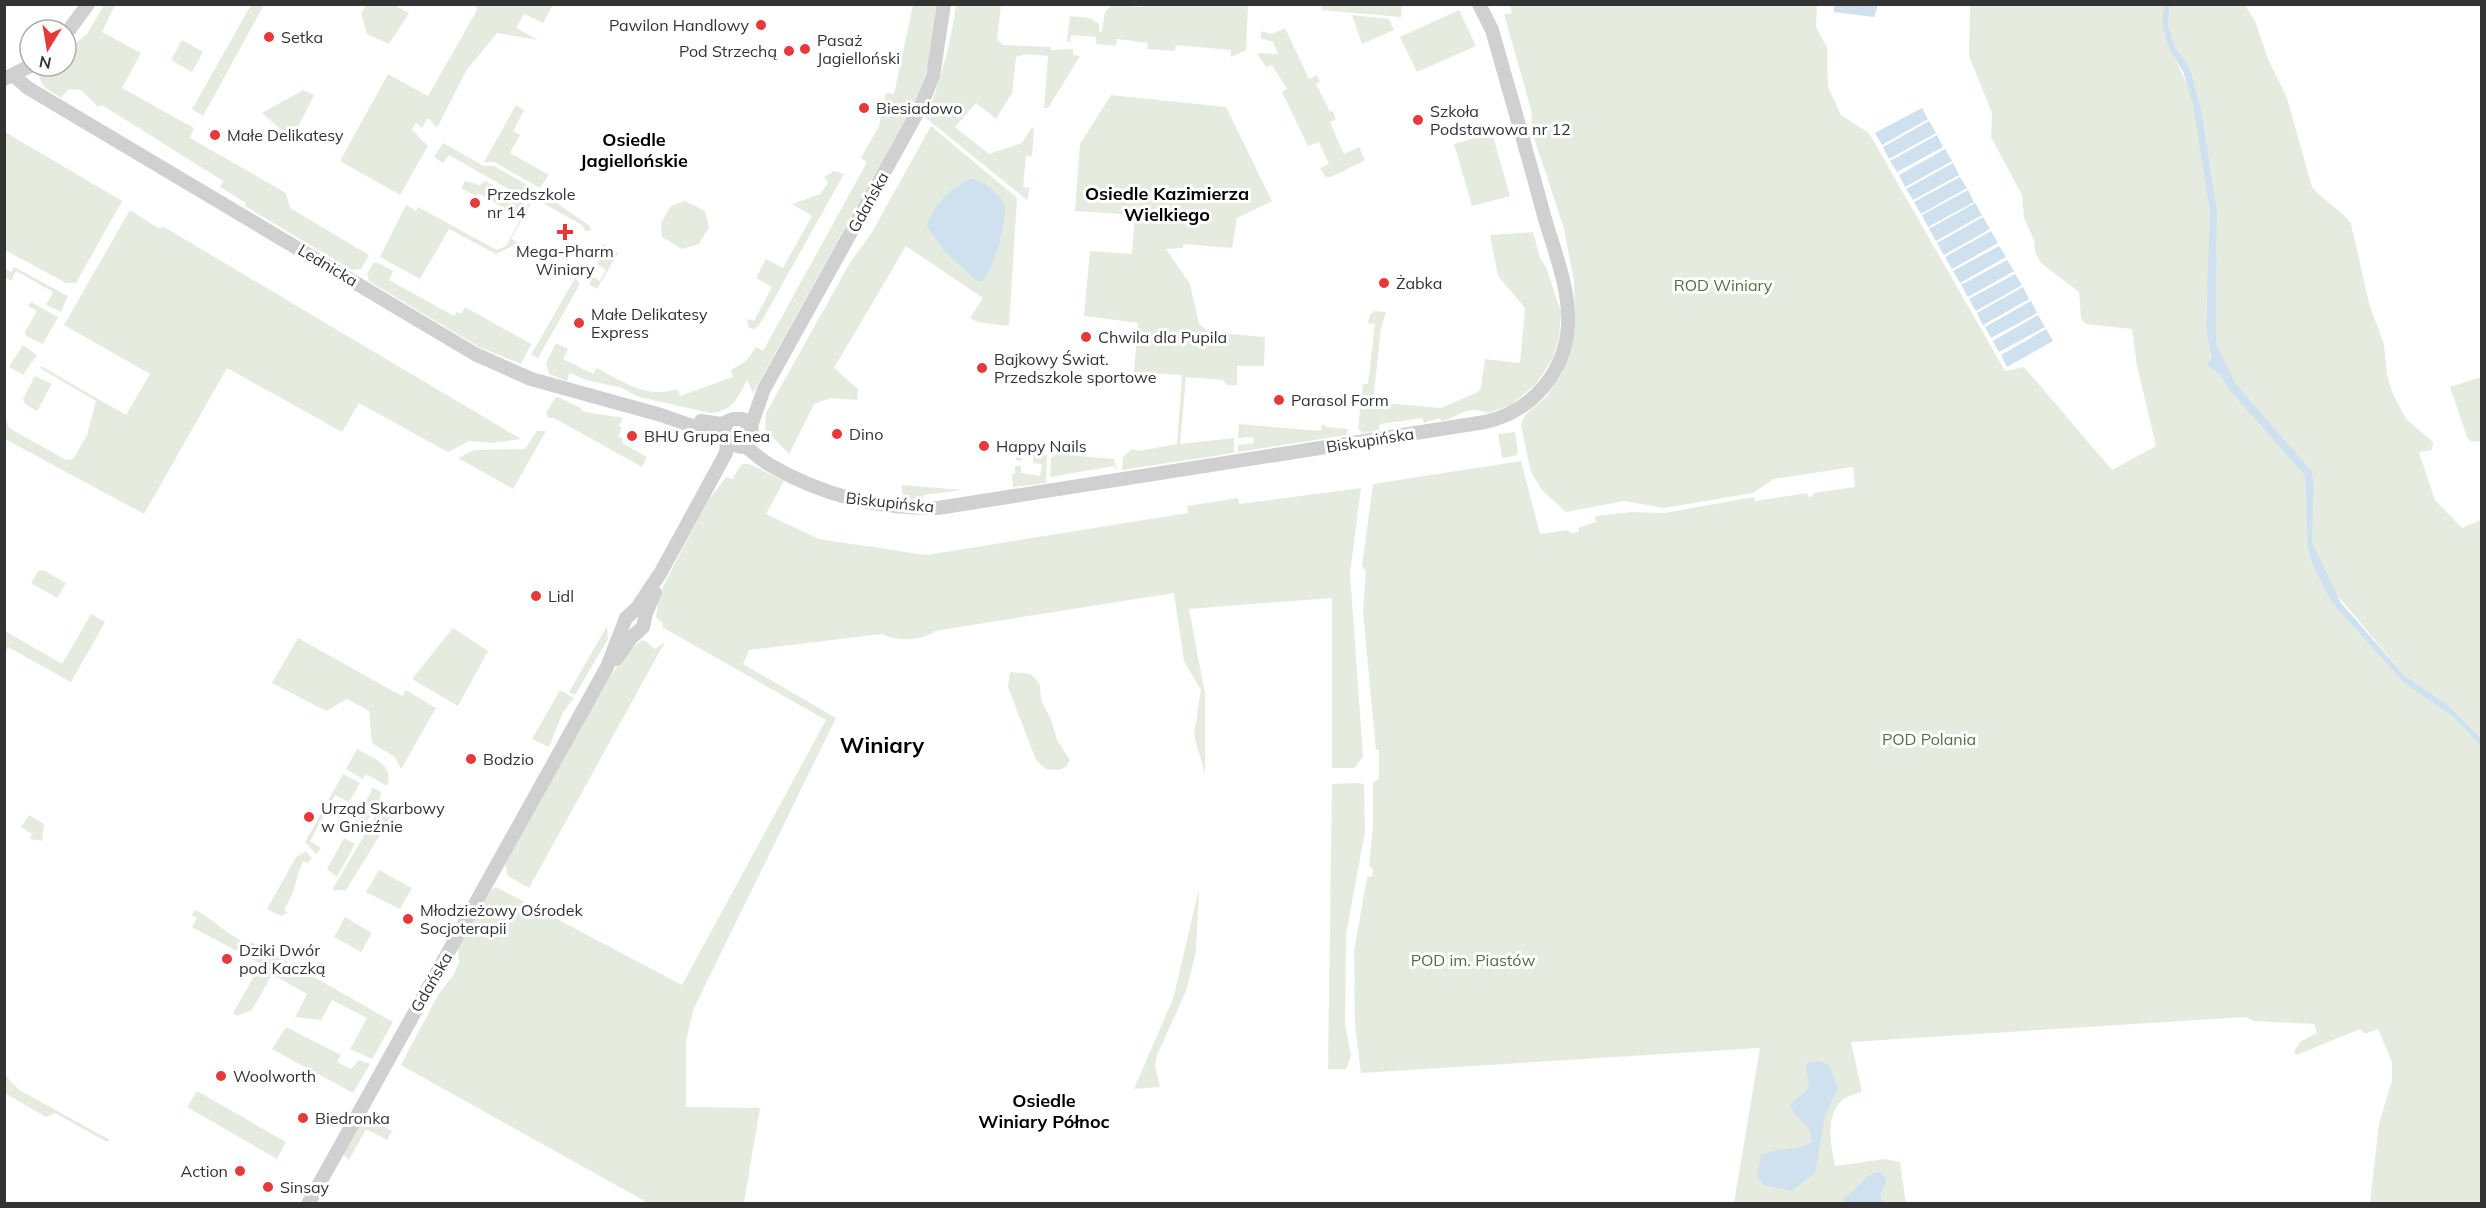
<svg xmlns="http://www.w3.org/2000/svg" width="2486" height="1208" viewBox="0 0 2486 1208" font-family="Mulish,sans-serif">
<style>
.green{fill:#e5ecdf}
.water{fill:#cfe0ee}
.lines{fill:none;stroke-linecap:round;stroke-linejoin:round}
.tertiary{stroke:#d0d0d0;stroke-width:14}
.poi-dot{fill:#e53a3b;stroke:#fff;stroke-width:2}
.labels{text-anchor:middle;stroke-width:6;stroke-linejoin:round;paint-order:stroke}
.poi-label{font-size:16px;fill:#333;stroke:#fff;text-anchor:start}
.street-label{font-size:16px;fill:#333;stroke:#fff}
.park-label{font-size:16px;fill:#53703f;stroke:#fff}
.neighbourhood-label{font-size:18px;font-weight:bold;fill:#000;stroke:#fff}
.district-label{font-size:22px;font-weight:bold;fill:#000;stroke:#fff}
</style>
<rect width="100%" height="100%" fill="#fff"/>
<g class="green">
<polygon points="104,5 115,5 102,32 141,53 122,88 194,128 190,138 286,193 290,208 369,255 361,269 352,270 245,206 246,203 220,187 223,181 102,105 98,107 81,90 69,89 61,98 43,86 39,76 44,66 66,66 66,51 87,34"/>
<polygon points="251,5 264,5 203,116 192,109"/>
<polygon points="366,5 394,5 409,13 389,44 367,34 361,13"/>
<polygon points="475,5 553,5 543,23 524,14 516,28 538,40 497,33 466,71 437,128 428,118 422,128 416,123 412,130 428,146 400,195 340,161 388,74 428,96 477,10"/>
<path d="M913,5H936L937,9L930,57L920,93L753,393L747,380C737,398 733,412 710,413L639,397L622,388L586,380L570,373L567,381L549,374L546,363L556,343L568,349L563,359L593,374L597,368C624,382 646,399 677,389L680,396L733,377L731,370L746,361L756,347L763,351L867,162L861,158L879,126L886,93L894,94Z"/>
<path d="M956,5H1001L997,39L1003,45L1051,47V50L1073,49V55L1080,56L1048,108H1044L1048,56L1027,54L1016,57L1012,93L996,119L976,103L955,127L989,154L1022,143L1032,127L1034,129L1032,156H1026L1023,187L1030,188L1027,200L926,118C940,81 951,44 956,5Z"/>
<polygon points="1144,5 1248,5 1246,50 1231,57 1231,50 1176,45 1175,51 1147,49 1148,43 1117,39 1116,46 1096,44 1096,37 1071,35 1070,42 1067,41 1070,16 1090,18 1099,24 1099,31 1102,32 1105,11 1113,5 1143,7"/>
<polygon points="1322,5 1322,4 1402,5 1401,17 1321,10"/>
<path d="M1504,5H1817L1816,27L1827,47L1828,87L1841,115L1869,133L2005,371L2024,367L2112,470L2156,446L2137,366L2132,329L2085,324L2081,318L2079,292L2041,263L2035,252L2034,240L2024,218L2022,195L1991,137L1992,113L1969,56L1970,5H2164C2160,45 2186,69 2194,108C2200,141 2208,177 2210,212C2213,250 2206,288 2206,326C2206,338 2215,354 2207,365L2219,374L2230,391L2305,476L2307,545L2312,564L2331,602L2404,683L2453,717L2481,746V1203H2370L2379,1123L2392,1081V1062L2378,1029L2365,1034L2360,1029L2297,1055L2294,1052L2300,1042L2317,1033L2314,1024L2254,1021L2246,1017L1851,1042L1862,1092C1857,1094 1848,1095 1844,1099C1824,1113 1831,1146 1835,1166L1885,1159L1900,1162L1906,1204L1734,1203L1760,1048L1361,1073L1355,1025L1354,951L1367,877L1372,876L1373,869L1369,866L1373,827V782L1379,779V750H1376L1363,612L1366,571L1362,566L1373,484L1521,461L1540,534L1568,530L1571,533L1579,532L1578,528L1596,522L1595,516L1631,512L1664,513L1754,497L1755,501L1807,493L1809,497L1813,496V493L1855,487L1853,467L1774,479L1753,493L1664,508L1624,501L1566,512L1542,490L1531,472L1521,426L1525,415L1546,397L1563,372L1575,330L1574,281L1564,229L1547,177L1550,176H1547C1542,160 1528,128 1532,113L1504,14L1512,13L1510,5Z"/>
<path d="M2170,5H2245L2255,21L2268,59L2287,98L2312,187C2324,202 2341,209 2351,224L2370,307L2384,344L2387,375L2393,394L2406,419L2433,442L2432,450L2419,452L2435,500L2462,528L2481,520V738L2448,705L2404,675L2333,590L2312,542L2314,488L2312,471L2236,384L2216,343L2217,210L2201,108L2190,68L2175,47L2168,23Z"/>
<polygon points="1459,10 1476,46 1417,72 1400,37"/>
<polygon points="1352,15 1389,19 1394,30 1362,44"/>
<polygon points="1285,28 1309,79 1317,75 1320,82 1316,84 1330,112 1333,111 1336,119 1330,122 1344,154 1359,147 1365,160 1331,177 1326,177 1320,168 1329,164 1319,142 1308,146 1282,92 1287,89 1272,65 1266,67 1257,53 1278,54 1273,42 1261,38 1261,31 1272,34"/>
<polygon points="182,40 203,52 192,72 171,60"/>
<polygon points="303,90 314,95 292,139 262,113"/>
<polygon points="1111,95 1226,107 1272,201 1237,218 1232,248 1183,244 1183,248 1166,249 1190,284 1199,324 1209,332 1265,337 1264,366 1237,366 1237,385 1227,385 1223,380 1186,377 1180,444 1234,438 1234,453 1122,470 1123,457 1132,449 1139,451 1177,444 1182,375 1134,372 1138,323 1084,316 1090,251 1132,254 1135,215 1075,211 1080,144"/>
<polygon points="516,105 524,110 513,131 520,135 510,153 549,175 540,188 494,162 484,162"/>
<polygon points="931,126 1017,198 1009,326 977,322 970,318 983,298 906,246 834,368 858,389 857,400 831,398 814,404 789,454 765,429 766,413 851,261 871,234"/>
<polygon points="5,132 122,201 76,283 66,283 5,250"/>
<polygon points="1492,133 1510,196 1472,206 1454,144"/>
<polygon points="443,143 484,166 494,166 548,197 590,226 591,231 585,231 582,225 534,198 511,239 519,243 496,254 449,229 420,279 380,257 406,205 416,211 418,207 497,250 506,246 530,201 449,155 443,163 434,157"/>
<polygon points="834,171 844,174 760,324 755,329 749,328 747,322 749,319 754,321 772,287 756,278 766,259 783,268 812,216 792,204 820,194 828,183 824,177"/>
<polygon points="465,181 480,185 485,181 525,202 518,216 478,193 476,196 461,188"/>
<polygon points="685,201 705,211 709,227 699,244 682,249 662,237 661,223 671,206"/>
<polygon points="130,210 158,228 164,227 521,439 491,443 469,441 448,452 359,403 342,432 227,368 144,514 7,440 5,444 4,412 9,428 66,460 73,459 87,435 96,401 40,368 41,366 126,415 150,374 64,325"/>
<path d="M1533,232L1540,258L1546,267L1561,312L1559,338L1553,358L1536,384L1511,405L1488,413C1464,404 1460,418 1441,421L1440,418L1424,423L1422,418L1380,424L1379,430L1363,433L1358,429L1363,384H1368L1375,324L1368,323L1370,315L1374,311L1386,312L1381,328L1373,402L1441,408L1478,392L1481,387L1485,359L1520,363L1525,308L1498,276L1490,235Z"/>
<polygon points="603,244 618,253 597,289 589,284 593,277 600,281 606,270 597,264 602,256 598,253"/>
<polygon points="373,263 378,263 393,271 389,280 454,316 457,312 461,314 465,307 531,344 521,364 479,347 369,281 367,274"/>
<polygon points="14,267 68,296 61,312 46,305 53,292 16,271 11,281 5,277 5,269 11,272"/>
<polygon points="575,278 580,284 538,358 531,355"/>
<polygon points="31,302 58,317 43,344 26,336 25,332 37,311 28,306"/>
<polygon points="23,345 37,355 23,375 9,367"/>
<polygon points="35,376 52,384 37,411 25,404 23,399"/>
<polygon points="2481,377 2481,442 2470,441 2467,437 2450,387"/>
<polygon points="558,397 581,408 581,411 623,418 619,426 622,428 618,436 623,439 622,443 647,457 642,467 554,418 548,418 546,413 555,398"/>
<polygon points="1239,424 1321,431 1322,424 1327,427 1348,429 1347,435 1238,452 1238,445 1254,443 1253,437 1238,438"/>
<polygon points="537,431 546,431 513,489 458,458 474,450 525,449"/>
<polygon points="1515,432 1518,452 1516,456 1502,458 1498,434"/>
<polygon points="1016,451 1047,455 1046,483 1013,487 1012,474 1015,474 1015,466 1021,466 1021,473 1040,476 1042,464 1033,463 1033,456 1022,455 1021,461 1016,460"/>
<polygon points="1057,454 1114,459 1117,470 1114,466 1050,477 1051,458"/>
<path d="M742,464H749L784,481L766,514L819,539L926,555L1188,513L1187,506L1238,498L1239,504L1361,488L1350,573L1363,757L1354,768H1332V598L1189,609L1205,694V774L1194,735L1201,690L1184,661L1174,593L935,631C922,641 897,642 882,634L749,650L743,664L836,718L694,1008L686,1040V1107L760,1108L744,1203H648L401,1065L438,995L454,974L459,962L458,948L491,890L496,887L682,985L826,720L662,627L663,623L656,617L658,605L655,602L707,502L726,477L732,479Z"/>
<polygon points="902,485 963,490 924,495 922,501 908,500 902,493"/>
<polygon points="43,570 66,583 57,598 31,583 38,571"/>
<polygon points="91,614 105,622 71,682 8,647 5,653 5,631 62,664"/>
<polygon points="607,626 608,639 575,695 569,692"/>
<polygon points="453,628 488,651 458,706 412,679"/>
<polygon points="298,638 402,696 406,690 436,708 393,783 401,769 395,757 372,743 369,711 347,699 326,711 272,683"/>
<path d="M644,640L655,649L665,642L529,888L508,876L505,865C525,828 614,648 644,640Z"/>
<polygon points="1010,672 1031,674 1040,685 1041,700 1051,719 1057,740 1070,760 1066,767 1059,770 1046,769 1036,760 1008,687"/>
<polygon points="560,690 574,698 563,712 549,747 532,739"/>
<path d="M357,749C373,758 395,765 387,786L366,774L363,779L346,769Z"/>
<polygon points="343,774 360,783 349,802 335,795 310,841 321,848 316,854 305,842"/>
<polygon points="1360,783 1364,785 1365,832 1346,934 1345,1024 1351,1056 1346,1069 1328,1069 1332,784"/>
<polygon points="371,787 381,792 381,796 359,836 346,827 352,826 372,790"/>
<polygon points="381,807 393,814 346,890 332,890"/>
<polygon points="29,815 44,824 42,841 30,839 32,834 21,827"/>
<polygon points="344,838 355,844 337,877 327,869"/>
<path d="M306,851L312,858L308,863L303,861C295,880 296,890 284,910L288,913L281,916L267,909L296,857Z"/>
<polygon points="379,870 412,888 400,909 366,892"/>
<polygon points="1199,889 1196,952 1186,991 1157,1055 1155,1066 1160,1087 1134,1089 1173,999"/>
<path d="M196,910C213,920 224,931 240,940L242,945L248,948L251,942L281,958L252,1010L237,1016L233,1013L261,964L192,927L197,918L191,915Z"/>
<polygon points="345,917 372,933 361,952 334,937"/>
<polygon points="284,960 393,1022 372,1059 350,1049 367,1018 332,1000 321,1020 295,1017 307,994 275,976"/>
<polygon points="286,1027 341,1055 337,1062 351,1069 359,1060 370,1064 353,1093 272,1049"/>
<polygon points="5,1075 19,1090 110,1140 107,1142 55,1113 46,1117 10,1096 5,1093"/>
<polygon points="197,1091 286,1142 277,1159 187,1107"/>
<polygon points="372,1120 392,1131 387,1140 366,1129 349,1160 342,1154 359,1124"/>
</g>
<g class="water">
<polygon points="1834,5 1834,4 1878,5 1874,17 1834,12"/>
<polygon points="2164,5 2170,5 2168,23 2175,47 2190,68 2201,108 2217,210 2216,343 2236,384 2312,471 2314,488 2312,542 2341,603 2404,675 2448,705 2481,738 2481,746 2453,717 2404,683 2331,602 2312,564 2307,545 2305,476 2230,391 2219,374 2207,365 2211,357 2206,328 2210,211 2193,105 2183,71 2169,49 2162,23"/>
<polygon points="1922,108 1928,119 1882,145 1875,133"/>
<polygon points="1929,121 1936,133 1889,159 1883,147"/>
<polygon points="1937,135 1943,147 1897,172 1890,161"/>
<polygon points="1945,149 1952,161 1905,187 1899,175"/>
<polygon points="1953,163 1959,175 1913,200 1906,189"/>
<polygon points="1960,177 1967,188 1921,214 1914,202"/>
<path d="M972,179C983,181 1001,194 1004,205C1008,220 993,271 982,281H977L945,252L927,227C931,208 953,184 972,179Z"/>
<polygon points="1968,190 1974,202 1928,227 1922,215"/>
<polygon points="1975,203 1982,215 1936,241 1929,229"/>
<polygon points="1983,217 1990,229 1944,255 1937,243"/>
<polygon points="1991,231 1998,243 1952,269 1945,257"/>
<polygon points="1999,246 2006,257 1960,283 1953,271"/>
<polygon points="2007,260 2014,271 1968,297 1961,285"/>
<polygon points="2015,274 2022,285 1976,311 1969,299"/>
<polygon points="2023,287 2029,299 1983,325 1977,313"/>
<polygon points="2031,301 2037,313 1991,338 1985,327"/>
<polygon points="2038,315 2045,327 1999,352 1993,341"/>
<polygon points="2046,329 2053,341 2007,367 2001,355"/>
<path d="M1818,1061L1829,1065L1838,1088L1825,1116L1815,1173L1791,1191L1764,1185L1757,1176L1761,1156C1776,1146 1797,1153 1811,1142C1814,1124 1798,1123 1790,1106C1794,1097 1804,1096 1808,1088C1811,1080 1804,1072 1807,1063Z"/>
<path d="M1877,1172L1882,1173L1887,1181L1880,1194L1883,1203H1845L1844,1198C1858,1191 1861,1177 1877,1172Z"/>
</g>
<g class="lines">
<g class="tertiary">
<polyline points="66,34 88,4"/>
<polyline points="13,75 28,88 475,354 531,379 661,415 724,437"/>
<polyline points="4,79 30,66"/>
<polyline points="701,421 721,424 733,419 743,419 752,430 749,441 741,447 729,444 723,433 727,422"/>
<polyline points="751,426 764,389 921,106 933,76 944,4"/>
<path d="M744,446C753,451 760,460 770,465C821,495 879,509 938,508L1485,422C1531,412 1565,373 1568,326C1570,290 1555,253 1545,219C1528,156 1510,93 1492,30L1479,4"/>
<polyline points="616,659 632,637 643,627 646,613 655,593"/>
<polyline points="308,1204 607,667 626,618 637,608 661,572 726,453 727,442"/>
</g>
</g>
<g class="poi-dot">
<circle cx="761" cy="25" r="6"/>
<circle cx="269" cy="37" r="6"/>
<circle cx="805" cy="49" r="6"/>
<circle cx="789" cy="51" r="6"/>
<circle cx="864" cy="108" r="6"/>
<circle cx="1418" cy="120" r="6"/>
<circle cx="215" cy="135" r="6"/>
<circle cx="475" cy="203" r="6"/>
<path d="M562 223h6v6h6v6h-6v6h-6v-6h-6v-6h6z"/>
<circle cx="1384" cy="283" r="6"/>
<circle cx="579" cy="323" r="6"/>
<circle cx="1086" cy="337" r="6"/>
<circle cx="982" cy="368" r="6"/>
<circle cx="1279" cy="400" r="6"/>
<circle cx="837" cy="434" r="6"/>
<circle cx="632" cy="436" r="6"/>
<circle cx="984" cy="446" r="6"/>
<circle cx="536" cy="596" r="6"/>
<circle cx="471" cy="759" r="6"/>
<circle cx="309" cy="817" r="6"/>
<circle cx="408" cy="919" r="6"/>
<circle cx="227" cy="959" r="6"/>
<circle cx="221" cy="1076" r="6"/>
<circle cx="303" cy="1118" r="6"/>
<circle cx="240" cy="1171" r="6"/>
<circle cx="268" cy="1187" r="6"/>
</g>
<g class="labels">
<g class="poi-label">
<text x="749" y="31" text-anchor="end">Pawilon Handlowy</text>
<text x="281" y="43">Setka</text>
<text x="817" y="46">Pasaż<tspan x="817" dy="18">Jagielloński</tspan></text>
<text x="777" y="57" text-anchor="end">Pod Strzechą</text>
<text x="876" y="114">Biesiadowo</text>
<text x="1430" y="117">Szkoła<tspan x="1430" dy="18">Podstawowa nr 12</tspan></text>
<text x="227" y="141">Małe Delikatesy</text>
<text x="487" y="200">Przedszkole<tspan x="487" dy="18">nr 14</tspan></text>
<text x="565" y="257" text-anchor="middle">Mega-Pharm<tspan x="565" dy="18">Winiary</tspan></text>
<text x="1396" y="289">Żabka</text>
<text x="591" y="320">Małe Delikatesy<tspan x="591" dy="18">Express</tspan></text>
<text x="1098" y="343">Chwila dla Pupila</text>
<text x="994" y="365">Bajkowy Świat.<tspan x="994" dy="18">Przedszkole sportowe</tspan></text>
<text x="1291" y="406">Parasol Form</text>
<text x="849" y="440">Dino</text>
<text x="644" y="442">BHU Grupa Enea</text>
<text x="996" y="452">Happy Nails</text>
<text x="548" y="602">Lidl</text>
<text x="483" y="765">Bodzio</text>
<text x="321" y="814">Urząd Skarbowy<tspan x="321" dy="18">w Gnieźnie</tspan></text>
<text x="420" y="916">Młodzieżowy Ośrodek<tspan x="420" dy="18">Socjoterapii</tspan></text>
<text x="239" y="956">Dziki Dwór<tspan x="239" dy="18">pod Kaczką</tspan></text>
<text x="233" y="1082">Woolworth</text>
<text x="315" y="1124">Biedronka</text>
<text x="228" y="1177" text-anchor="end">Action</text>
<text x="280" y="1193">Sinsay</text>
</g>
<g class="street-label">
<text transform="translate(868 202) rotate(-61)" y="6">Gdańska</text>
<text transform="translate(328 265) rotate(31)" y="6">Lednicka</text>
<text transform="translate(1370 440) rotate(-9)" y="6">Biskupińska</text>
<text transform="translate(890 502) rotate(6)" y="6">Biskupińska</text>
<text transform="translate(431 982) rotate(-60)" y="6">Gdańska</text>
</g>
<g class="park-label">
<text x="1723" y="291">ROD Winiary</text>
<text x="1929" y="745">POD Polania</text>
<text x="1473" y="966">POD im. Piastów</text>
</g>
<g class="neighbourhood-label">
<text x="634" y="146">Osiedle<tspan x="634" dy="21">Jagiellońskie</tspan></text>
<text x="1167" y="200">Osiedle Kazimierza<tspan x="1167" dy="21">Wielkiego</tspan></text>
<text x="1044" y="1107">Osiedle<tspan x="1044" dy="21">Winiary Północ</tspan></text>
</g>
<g class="district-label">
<text x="882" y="753">Winiary</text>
</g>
</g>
<rect width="2486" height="1208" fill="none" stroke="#333333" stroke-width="12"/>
<g transform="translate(48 48) rotate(191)"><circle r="28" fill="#ffffff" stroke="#adadad" stroke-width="1.5"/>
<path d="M0-4.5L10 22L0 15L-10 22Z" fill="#e53a3b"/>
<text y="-9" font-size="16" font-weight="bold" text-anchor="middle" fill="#333333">N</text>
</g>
</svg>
